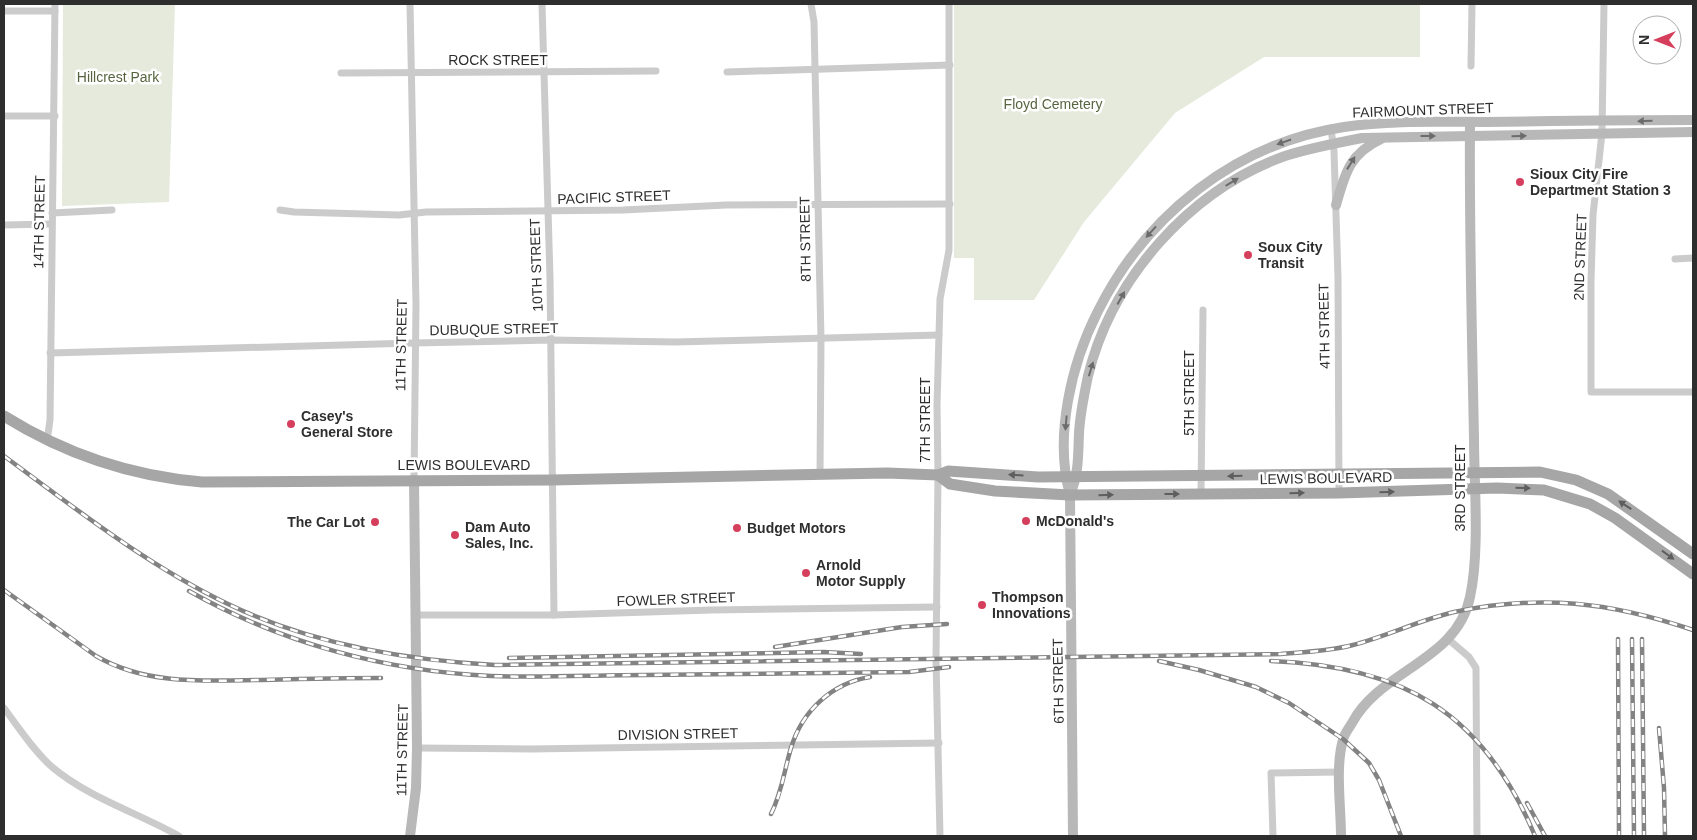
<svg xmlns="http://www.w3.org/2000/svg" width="1697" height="840" viewBox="0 0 1697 840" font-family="Helvetica,sans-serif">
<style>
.green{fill:#e5eadc}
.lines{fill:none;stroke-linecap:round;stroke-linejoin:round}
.minor{stroke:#cbcbcb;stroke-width:7}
.secondary{stroke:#b8b8b8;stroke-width:10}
.primary{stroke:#a6a6a6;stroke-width:11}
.rail-casing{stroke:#838383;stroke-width:4.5}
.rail{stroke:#fff;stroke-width:2.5;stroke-dasharray:8;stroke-linecap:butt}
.oneway{fill:#6c6c6c}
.oneway2{fill:#5e5e5e}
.poi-dot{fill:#d53f5d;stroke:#fff;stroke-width:2}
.labels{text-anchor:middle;stroke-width:5;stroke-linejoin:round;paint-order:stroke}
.street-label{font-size:14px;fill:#2e2e2e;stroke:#fff}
.park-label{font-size:14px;fill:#56653f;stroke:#fff}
.poi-label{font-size:14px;font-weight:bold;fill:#2e2e2e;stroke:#fff;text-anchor:start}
</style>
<rect width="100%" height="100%" fill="#fff"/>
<g class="green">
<polygon points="63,4 175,4 169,202 62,206"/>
<polygon points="954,4 1420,4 1420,57 1264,57 1175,113 1084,222 1034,300 974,300 974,258 954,258"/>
</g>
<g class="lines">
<g class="minor">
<polyline points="410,4 416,305 414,480"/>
<polyline points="542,4 550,278 554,615"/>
<polyline points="811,4 814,22 821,339 820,474"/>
<polyline points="1604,4 1602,133 1593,215 1591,281 1591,392 1693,392"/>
<polyline points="4,11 55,11"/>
<polyline points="1471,66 1472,4"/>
<polyline points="727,72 950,65"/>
<polyline points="341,73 656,71"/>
<polyline points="4,116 55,116"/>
<polyline points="1331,129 1334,151 1338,278 1339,493"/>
<polyline points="280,210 294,212 399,215 426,212 623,210 726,205 950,204"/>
<polyline points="52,213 112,210"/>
<polyline points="4,225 51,224"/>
<polyline points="1675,259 1693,258"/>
<polyline points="50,353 414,343 550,340 675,342 939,335"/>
<polyline points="47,441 50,420 55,4"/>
<polyline points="1201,494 1203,310"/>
<polyline points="415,615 554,615 711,610 937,607"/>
<polyline points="1448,639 1469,657 1476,668 1477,836"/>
<path d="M4,708C19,728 33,750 52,767C89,798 138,813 179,836"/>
<polyline points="417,748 531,749 939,743"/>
<polyline points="940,836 936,660 938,475 937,405 940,299 949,250 949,4"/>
<polyline points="1273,836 1271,773 1340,772"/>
</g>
<g class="secondary">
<path d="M1336,205C1345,174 1349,154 1381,139"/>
<path d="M1070,495C1079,473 1078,456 1079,433C1080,414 1084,395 1088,376C1112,278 1190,190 1285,156C1310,148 1336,143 1362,138L1693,132"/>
<polyline points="410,836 416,788 417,748 414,480"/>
<path d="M1073,836L1070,495C1054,437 1071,364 1098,311C1146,215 1236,143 1344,127C1391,120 1439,122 1486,122C1555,121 1624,120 1693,120"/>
<path d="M1341,836C1341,807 1335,767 1343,740C1344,734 1349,728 1352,723C1380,670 1457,661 1470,597C1480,551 1474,486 1474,438C1472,333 1469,227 1470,122"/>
</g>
<g class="primary">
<path d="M4,416C65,454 130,476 202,482L552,480L887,473L938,475L948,471L1038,477L1540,472L1576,480L1608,494L1693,554"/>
<polyline points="938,475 950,484 995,491 1070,495 1339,493 1497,488 1544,490 1590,504 1615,518 1693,574"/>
</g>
<g class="rail-casing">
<g id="rail">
<path d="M4,456C76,509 147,565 228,604C311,644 403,660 495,665L1281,654C1305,652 1330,651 1353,645C1387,636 1420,620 1454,612C1541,594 1610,602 1693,630"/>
<path d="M4,590L96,656C146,685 203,681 259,680C300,679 340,678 381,678"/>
<path d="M189,591C281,643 385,671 491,676C542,678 594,675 645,675C733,674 821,673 909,672L949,667"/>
<polyline points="1618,639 1619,836"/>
<polyline points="1632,639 1634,836"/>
<polyline points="1642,639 1644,836"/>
<polyline points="775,647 902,627 947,624"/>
<polyline points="509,658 824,652 861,654"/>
<polyline points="1159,661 1199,670 1256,687 1289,703 1343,739 1369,763 1379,780 1401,836"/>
<path d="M1271,661C1403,666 1483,712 1535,836"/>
<polyline points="1659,728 1664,788 1665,836"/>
<polyline points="1527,803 1545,836"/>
<path d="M771,814C782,792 784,771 791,748C802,711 832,683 870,677"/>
</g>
</g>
<use href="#rail" class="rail"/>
</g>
<defs><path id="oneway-solid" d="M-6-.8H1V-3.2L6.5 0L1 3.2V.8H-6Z" transform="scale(1.25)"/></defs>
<g class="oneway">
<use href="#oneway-solid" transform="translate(1645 121) rotate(179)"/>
<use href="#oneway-solid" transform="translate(1428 136)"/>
<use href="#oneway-solid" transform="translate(1519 136) rotate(-1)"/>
<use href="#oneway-solid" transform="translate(1284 142) rotate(161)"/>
<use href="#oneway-solid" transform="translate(1351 163) rotate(-58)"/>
<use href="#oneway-solid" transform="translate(1232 182) rotate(-31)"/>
<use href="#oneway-solid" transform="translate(1151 232) rotate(132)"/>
<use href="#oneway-solid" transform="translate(1121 298) rotate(-61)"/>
<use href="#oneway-solid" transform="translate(1091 369) rotate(-73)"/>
<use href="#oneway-solid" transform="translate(1066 423) rotate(95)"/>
</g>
<g class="oneway2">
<use href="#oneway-solid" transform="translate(1016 475) rotate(-176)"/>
<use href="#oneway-solid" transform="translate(1235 476) rotate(179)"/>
<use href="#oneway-solid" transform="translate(1523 488) rotate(2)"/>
<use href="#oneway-solid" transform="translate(1387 492) rotate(-1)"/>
<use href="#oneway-solid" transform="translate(1297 493) rotate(-1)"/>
<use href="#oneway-solid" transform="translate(1172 494)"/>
<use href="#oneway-solid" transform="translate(1106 495) rotate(-1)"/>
<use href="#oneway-solid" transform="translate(1625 505) rotate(-147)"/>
<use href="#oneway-solid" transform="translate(1668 555) rotate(36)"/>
</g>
<g class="poi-dot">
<circle cx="1520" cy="182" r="5"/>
<circle cx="1248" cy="255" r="5"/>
<circle cx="291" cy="424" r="5"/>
<circle cx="1026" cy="521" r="5"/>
<circle cx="375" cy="522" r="5"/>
<circle cx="737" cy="528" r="5"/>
<circle cx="455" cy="535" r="5"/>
<circle cx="806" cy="573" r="5"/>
<circle cx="982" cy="605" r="5"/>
</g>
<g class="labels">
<g class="street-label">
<text x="498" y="65">ROCK STREET</text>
<text transform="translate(1423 110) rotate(-2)" y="5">FAIRMOUNT STREET</text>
<text transform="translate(614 197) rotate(-2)" y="5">PACIFIC STREET</text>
<text transform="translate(39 222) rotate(-89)" y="5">14TH STREET</text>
<text transform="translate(805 239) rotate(-91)" y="5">8TH STREET</text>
<text transform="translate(1580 257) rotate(-88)" y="5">2ND STREET</text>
<text transform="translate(536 265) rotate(-92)" y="5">10TH STREET</text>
<text transform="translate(1324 326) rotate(-91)" y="5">4TH STREET</text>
<text transform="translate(494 329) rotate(-1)" y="5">DUBUQUE STREET</text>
<text transform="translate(401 345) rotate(-89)" y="5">11TH STREET</text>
<text transform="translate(1189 393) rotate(-90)" y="5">5TH STREET</text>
<text transform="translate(925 420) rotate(-90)" y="5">7TH STREET</text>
<text x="464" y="470">LEWIS BOULEVARD</text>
<text transform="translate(1326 478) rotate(-1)" y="5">LEWIS BOULEVARD</text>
<text transform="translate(1460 488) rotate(-90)" y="5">3RD STREET</text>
<text transform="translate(676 599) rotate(-2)" y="5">FOWLER STREET</text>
<text transform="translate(1058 681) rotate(-91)" y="5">6TH STREET</text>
<text transform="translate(678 734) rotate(-1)" y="5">DIVISION STREET</text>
<text transform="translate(402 750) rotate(-89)" y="5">11TH STREET</text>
</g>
<g class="park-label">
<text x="118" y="82">Hillcrest Park</text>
<text x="1053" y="109">Floyd Cemetery</text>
</g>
<g class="poi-label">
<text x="1530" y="179">Sioux City Fire<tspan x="1530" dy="16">Department Station 3</tspan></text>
<text x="1258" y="252">Soux City<tspan x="1258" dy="16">Transit</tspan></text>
<text x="301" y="421">Casey's<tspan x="301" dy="16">General Store</tspan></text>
<text x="1036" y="526">McDonald's</text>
<text x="365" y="527" text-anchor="end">The Car Lot</text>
<text x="465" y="532">Dam Auto<tspan x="465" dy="16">Sales, Inc.</tspan></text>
<text x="747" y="533">Budget Motors</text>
<text x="816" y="570">Arnold<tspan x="816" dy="16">Motor Supply</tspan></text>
<text x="992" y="602">Thompson<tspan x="992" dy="16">Innovations</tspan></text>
</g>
</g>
<rect width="1697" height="840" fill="none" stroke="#2e2e2e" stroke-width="10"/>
<g transform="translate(1657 40) rotate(270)"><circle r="24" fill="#ffffff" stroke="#ababab"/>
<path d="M0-4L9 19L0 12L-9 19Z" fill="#d53f5d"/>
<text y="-8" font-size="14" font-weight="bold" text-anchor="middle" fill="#2e2e2e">N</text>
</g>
</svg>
